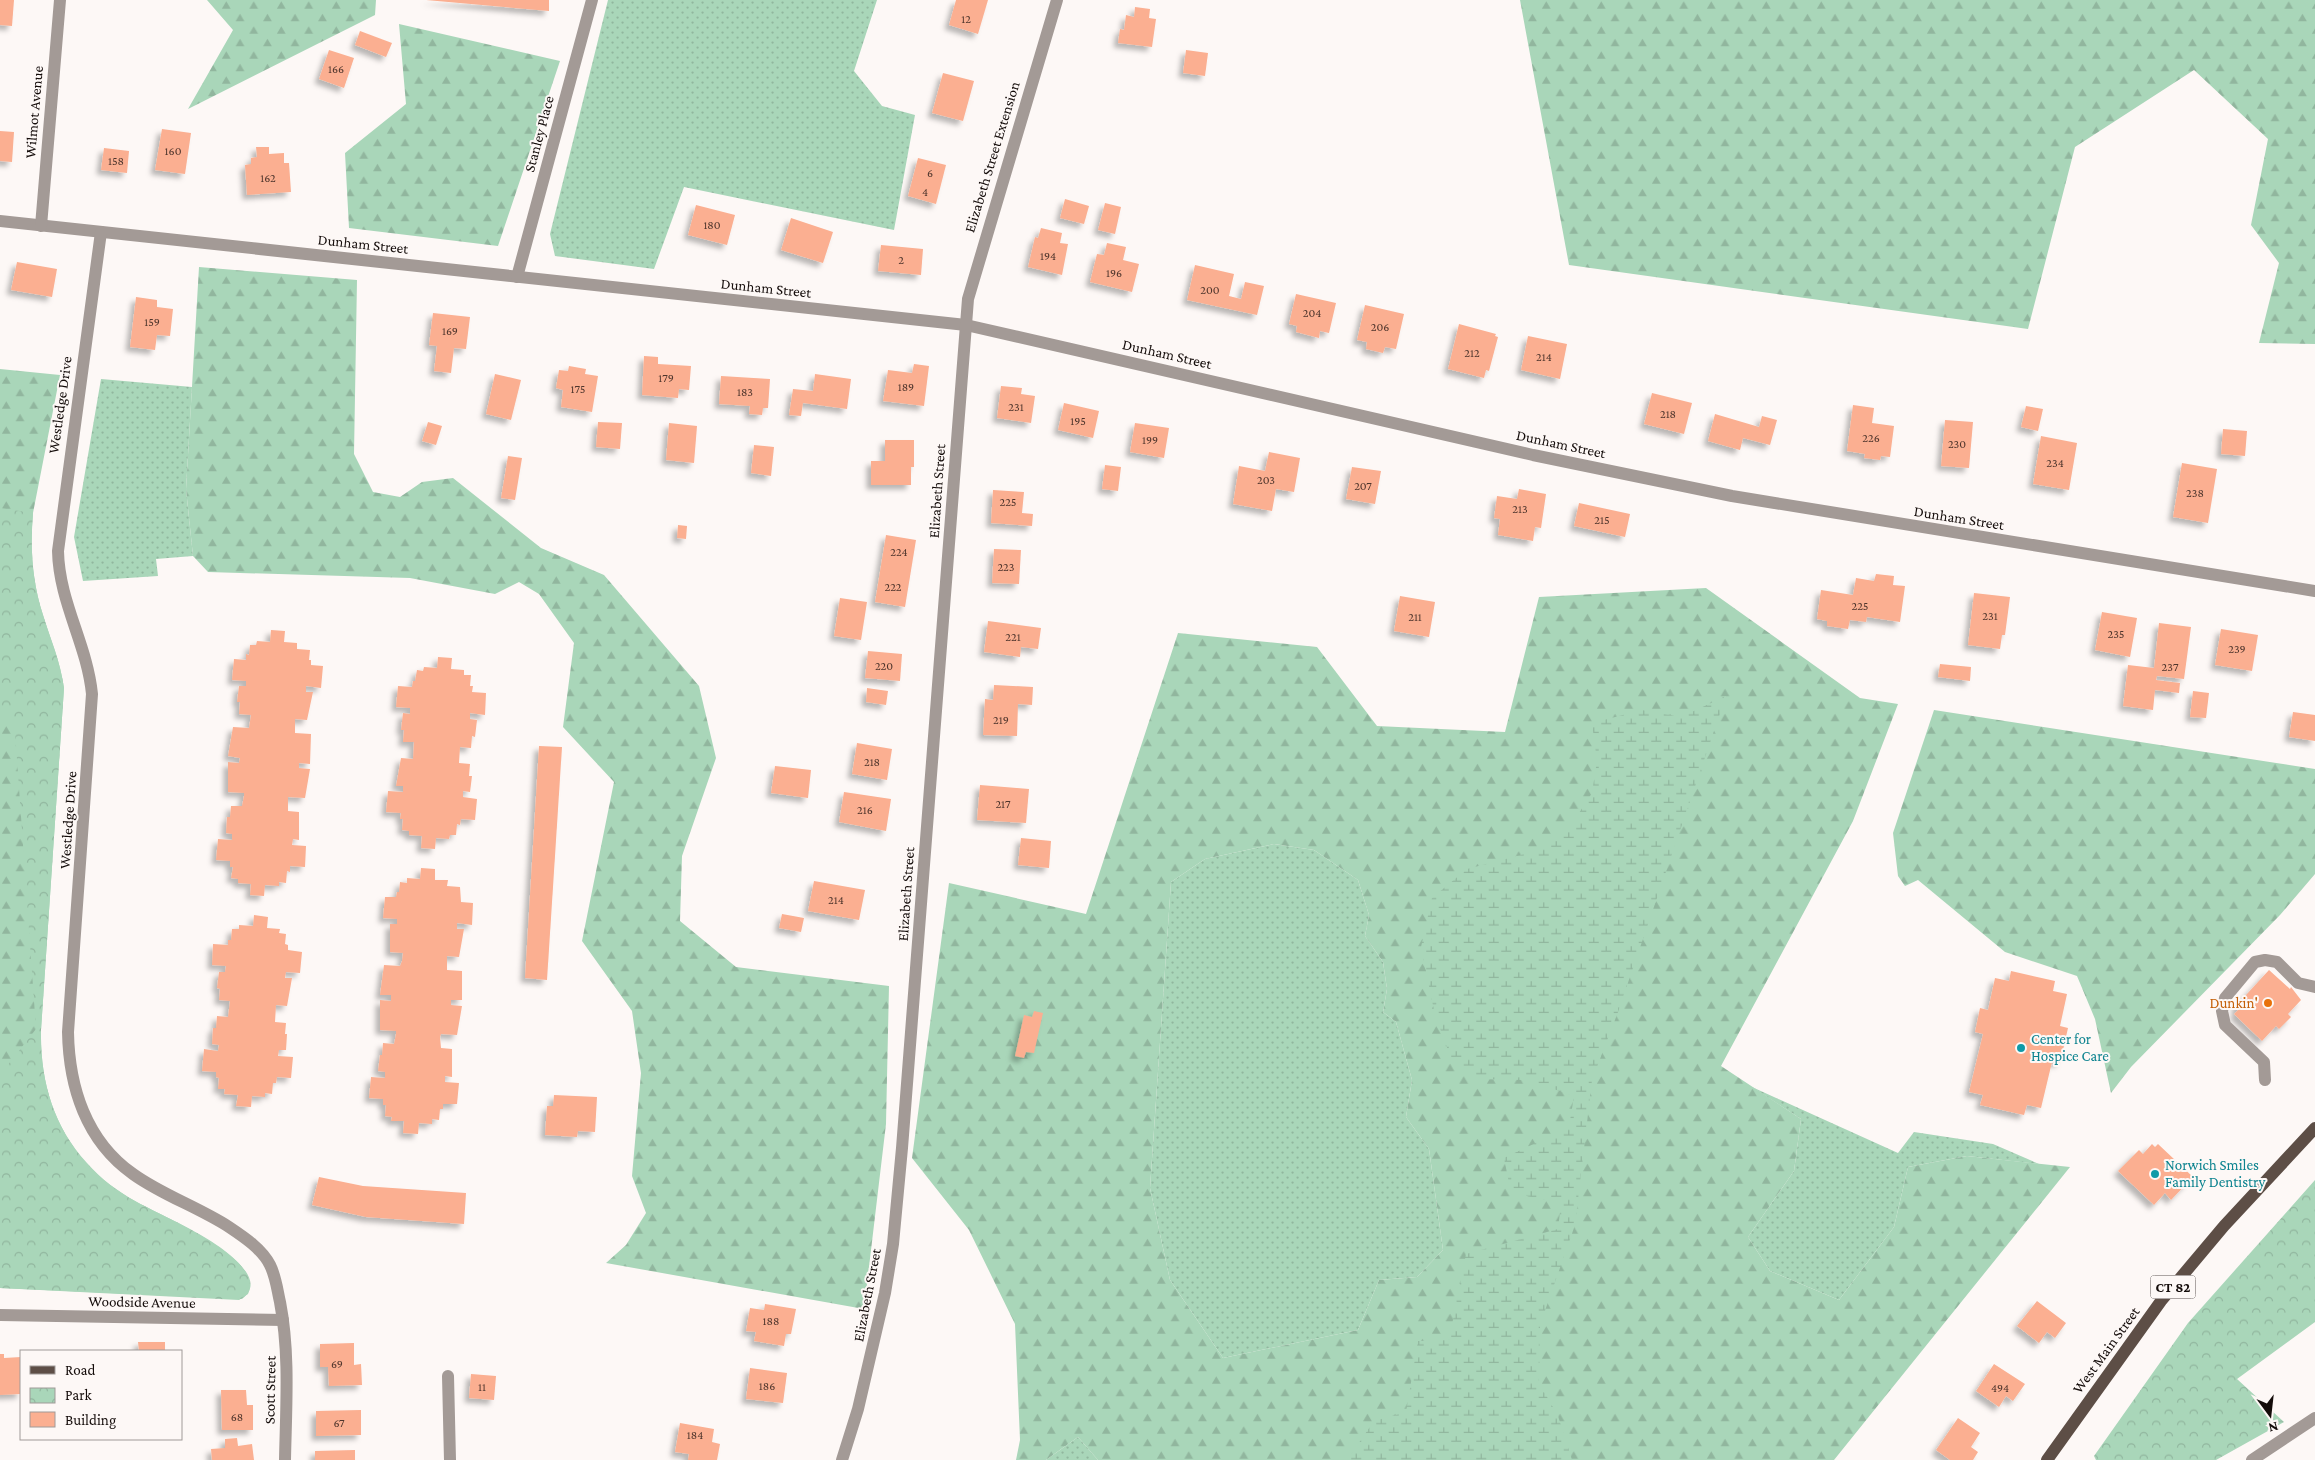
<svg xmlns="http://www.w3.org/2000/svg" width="2315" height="1460" viewBox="0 0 2315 1460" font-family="'Crimson Pro',serif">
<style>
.grass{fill:url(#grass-dots)}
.forest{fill:url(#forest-firs);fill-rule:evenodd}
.wetland{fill:url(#wetland-marsh)}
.park{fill:url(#park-crowns)}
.building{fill:#fbaf91;filter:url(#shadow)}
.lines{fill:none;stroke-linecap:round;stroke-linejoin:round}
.minor{stroke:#a39a96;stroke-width:12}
.major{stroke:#5d4e46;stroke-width:12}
.food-dot{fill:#e8710a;stroke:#fdf8f6;stroke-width:2}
.culture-dot{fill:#0f9aa8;stroke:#fdf8f6;stroke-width:2}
.labels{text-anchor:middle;stroke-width:4;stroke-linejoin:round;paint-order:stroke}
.number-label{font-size:12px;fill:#4e352c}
.shield{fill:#fdf8f6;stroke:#5a5351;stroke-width:1}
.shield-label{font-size:14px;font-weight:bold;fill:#140c0a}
.street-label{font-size:15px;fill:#140c0a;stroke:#fdf8f6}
.food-label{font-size:15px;fill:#c56008;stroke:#fdf8f6;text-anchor:end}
.culture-label{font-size:15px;fill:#0d838f;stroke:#fdf8f6;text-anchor:start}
</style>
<defs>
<pattern id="grass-dots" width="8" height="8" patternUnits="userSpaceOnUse" patternTransform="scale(1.25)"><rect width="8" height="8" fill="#a9d6b9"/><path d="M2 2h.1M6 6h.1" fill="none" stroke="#91b69e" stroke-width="1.8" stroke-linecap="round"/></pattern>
<pattern id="forest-firs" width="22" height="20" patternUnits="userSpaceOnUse" patternTransform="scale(1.25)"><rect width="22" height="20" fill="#a9d6b9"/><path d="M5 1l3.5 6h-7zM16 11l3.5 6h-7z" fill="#91b69e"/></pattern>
<pattern id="wetland-marsh" width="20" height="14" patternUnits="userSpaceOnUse" patternTransform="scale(1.25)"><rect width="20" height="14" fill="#a9d6b9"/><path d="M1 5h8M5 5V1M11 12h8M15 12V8" fill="none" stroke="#91b69e"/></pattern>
<pattern id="park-crowns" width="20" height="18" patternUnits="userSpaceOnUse" patternTransform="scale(1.25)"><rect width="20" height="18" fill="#a9d6b9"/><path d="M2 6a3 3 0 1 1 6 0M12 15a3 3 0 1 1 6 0" fill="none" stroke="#91b69e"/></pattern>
<filter id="shadow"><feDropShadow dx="-4.5" dy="4.5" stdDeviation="2.5" flood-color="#0004"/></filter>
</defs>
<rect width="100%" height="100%" fill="#fdf8f6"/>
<g class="grass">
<polygon points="608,0 877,0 854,71 882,106 915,115 894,230 684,187 654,269 555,256 550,234"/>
<polygon points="101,379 192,387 186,489 193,556 156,559 158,576 83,581 74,537"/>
<polygon points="1274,844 1314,850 1358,880 1369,915 1365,936 1383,962 1387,989 1383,1012 1396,1022 1412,1080 1406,1117 1429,1149 1443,1250 1417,1277 1379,1280 1358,1330 1223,1358 1170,1280 1150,1188 1171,882 1205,859"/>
<polygon points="1752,1087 1898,1153 1914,1132 1993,1144 2039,1164 1967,1156 1908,1167 1894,1227 1839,1300 1770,1271 1748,1237 1794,1171 1801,1119"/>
<polygon points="1078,1437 1098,1460 1046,1460"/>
</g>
<g class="forest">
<polygon points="207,0 376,0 375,15 188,109 233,30"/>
<polygon points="1520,0 2315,0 2315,344 2259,343 2279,263 2251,225 2268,139 2194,70 2075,147 2028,329 1569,265"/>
<polygon points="399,24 560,61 498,246 349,228 345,153 406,104"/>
<polygon points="199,267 357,280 354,454 373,492 400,497 422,482 453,478 541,548 604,575 699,686 716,758 682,856 680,921 736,967 889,986 886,1124 864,1309 606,1263 626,1245 646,1213 632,1176 641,1073 632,1011 582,941 614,782 563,727 574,643 539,594 519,582 495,594 410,578 208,572 193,556 186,489"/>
<path d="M0,369L60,375L33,513C30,548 32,581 43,615C51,641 60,660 64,688L41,1030C40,1080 53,1126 87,1164C101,1179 117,1191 135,1201C153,1212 285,1267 242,1299L0,1288Z"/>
<path d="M1706,588L1860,698L1898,704L1853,821L1721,1066L1801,1119L1794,1171L1748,1237L1770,1271L1839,1300L1894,1227L1908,1167L1967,1156L2070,1167L1834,1460H1098L1078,1437L1046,1460H1016L1020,1440L1015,1324L969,1230L912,1158L949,883L1086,914L1178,633L1317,647L1377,726L1505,732L1539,597ZM1274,844L1314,850L1358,880L1369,915L1365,936L1383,962L1387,989L1383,1012L1396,1022L1412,1080L1406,1117L1429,1149L1443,1250L1417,1277L1379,1280L1358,1330L1223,1358L1170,1280L1150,1188L1171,882L1205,859Z"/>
<polygon points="1934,710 2315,769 2315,874 2280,915 2131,1067 2111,1093 2095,1019 2077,976 2005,952 1918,880 1905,886 1898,876 1893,833"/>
</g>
<polygon class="wetland" points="1726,696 1618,1012 1592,1080 1575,1225 1540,1325 1539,1383 1558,1416 1572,1460 1347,1460 1374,1421 1406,1412 1418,1341 1449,1340 1466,1254 1558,1229 1561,1203 1511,1193 1504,1158 1569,1127 1574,1096 1527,1080 1473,1079 1451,1058 1435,1015 1421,947 1432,898 1467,869 1536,851 1568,830 1592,793 1597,761 1592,723 1642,710 1681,717"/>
<g class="park">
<path d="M0,508L33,513C30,548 32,581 43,615C51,641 60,660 64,688L41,1030C40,1080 53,1126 87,1163C101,1179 117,1191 135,1201C160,1216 265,1256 248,1294L239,1300L0,1288V1075L36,1029L14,717L0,718Z"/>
<polygon points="2315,1180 2315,1322 2237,1379 2284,1422 2216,1460 2096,1460 2094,1456 2188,1323"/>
</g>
<g class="building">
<polygon points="0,0 14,0 12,26 0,25"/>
<polygon points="426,0 549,0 549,11"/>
<polygon points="956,0 988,0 978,34 949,25"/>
<polygon points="1135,7 1150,9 1149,18 1156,19 1152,47 1118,43 1120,29 1124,30 1126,15 1134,17"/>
<polygon points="360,31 392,43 386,57 355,45"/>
<polygon points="329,50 354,58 344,88 319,79"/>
<polygon points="1186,50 1208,53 1205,76 1183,73"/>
<polygon points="943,73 974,81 963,121 932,113"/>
<polygon points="162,129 191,133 185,174 155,170"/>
<polygon points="0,131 14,132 12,162 0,161"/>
<polygon points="256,147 269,147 269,154 284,153 284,163 289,163 291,192 247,195 245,165 251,164 251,158 257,157"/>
<polygon points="104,148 129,151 127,173 101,170"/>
<polygon points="918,158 946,165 936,204 908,196"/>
<polygon points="1065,199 1089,206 1084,224 1060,218"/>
<polygon points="1105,203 1121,207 1115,234 1098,230"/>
<polygon points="696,205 735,215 727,245 688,235"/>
<polygon points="791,218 833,232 823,263 781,250"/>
<polygon points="1041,228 1062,233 1060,243 1068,244 1062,275 1028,267 1035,237 1038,238"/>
<polygon points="1107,243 1126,247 1123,260 1139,264 1132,292 1090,282 1097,254 1104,255"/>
<polygon points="881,245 923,249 921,275 878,271"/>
<polygon points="17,262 57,269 52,297 11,290"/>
<polygon points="1195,265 1234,274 1229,296 1241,299 1245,282 1264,286 1257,315 1187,300"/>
<polygon points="1296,294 1336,303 1329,333 1320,331 1319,338 1296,332 1297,326 1289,324"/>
<polygon points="136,297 157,300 157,307 173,309 170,336 157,335 155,350 130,347"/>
<polygon points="1365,305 1404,314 1396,349 1385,347 1383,353 1366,349 1367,342 1357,340"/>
<polygon points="433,313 470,317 466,349 454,348 451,373 434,371 437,346 429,345"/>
<polygon points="1459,324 1496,334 1495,336 1498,337 1489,371 1486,370 1484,378 1448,369"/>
<polygon points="1528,336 1567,344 1560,379 1521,370"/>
<polygon points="644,356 658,357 658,364 691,366 689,390 679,389 678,398 642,395"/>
<polygon points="914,364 929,366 924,406 883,401 888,370 912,373"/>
<polygon points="569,366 586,369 585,374 598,376 592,412 561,407 563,390 556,388 559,370 568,371"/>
<polygon points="495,374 521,380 511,420 486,414"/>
<polygon points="815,374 851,379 847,409 803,403 801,416 789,415 793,389 813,391"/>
<polygon points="721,376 770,379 768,408 763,408 762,415 749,414 750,406 719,404"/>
<polygon points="1001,386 1022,388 1021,394 1035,396 1031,423 997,418"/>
<polygon points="1652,393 1692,403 1684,434 1644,424"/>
<polygon points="1064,403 1099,411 1093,438 1058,430"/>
<polygon points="1853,405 1874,408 1872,423 1894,426 1890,457 1881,456 1880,460 1864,458 1865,454 1847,451"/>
<polygon points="2026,406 2043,409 2038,431 2021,427"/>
<polygon points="1715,414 1759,427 1762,416 1777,420 1770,445 1743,438 1740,450 1708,441"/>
<polygon points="1945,420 1973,422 1969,468 1941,466"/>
<polygon points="428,422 442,426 436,445 422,441"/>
<polygon points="598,422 622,423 620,449 596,447"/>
<polygon points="669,423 697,426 694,463 666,460"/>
<polygon points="1135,423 1169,428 1164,458 1130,452"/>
<polygon points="2223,429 2247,431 2245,456 2221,454"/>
<polygon points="2041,436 2077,443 2069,490 2033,484"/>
<polygon points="885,440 914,440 914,467 911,467 911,485 871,485 871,461 885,461"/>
<polygon points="754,445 774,447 771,476 751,473"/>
<polygon points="1269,452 1300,458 1294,492 1276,489 1272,511 1233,504 1239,466 1265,471"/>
<polygon points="508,456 522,458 515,500 501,498"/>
<polygon points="2182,463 2217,469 2208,523 2173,517"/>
<polygon points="1105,465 1121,467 1118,491 1102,489"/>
<polygon points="1352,467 1381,471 1375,504 1346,499"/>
<polygon points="1519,489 1546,494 1541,528 1535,527 1533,541 1498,535 1500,519 1494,518 1497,496 1517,499"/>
<polygon points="993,490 1024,492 1022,513 1033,514 1032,526 991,523"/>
<polygon points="1579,503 1630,514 1625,537 1574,526"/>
<polygon points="678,525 687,526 686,539 677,538"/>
<polygon points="886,535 916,540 905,607 875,602"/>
<polygon points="994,549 1021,550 1019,584 992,583"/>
<polygon points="1876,574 1894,576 1893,585 1905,586 1900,622 1867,617 1866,622 1850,620 1848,629 1827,626 1827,621 1817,619 1821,590 1853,595 1856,578 1874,581"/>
<polygon points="1974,593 2010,597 2005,635 2002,635 2000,649 1968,645"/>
<polygon points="1400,596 1435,602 1429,637 1394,631"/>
<polygon points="840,598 867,602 861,640 834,636"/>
<polygon points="2102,612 2137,618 2130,657 2095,650"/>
<polygon points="988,621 1041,628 1038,649 1021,647 1020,657 984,652"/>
<polygon points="2159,623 2191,627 2184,679 2157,676 2156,680 2180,683 2179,693 2155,690 2153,710 2123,706 2128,665 2154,668"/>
<polygon points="2221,629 2258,635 2252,671 2215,665"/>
<polygon points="271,630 285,631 284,642 297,643 297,649 310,650 309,660 311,660 311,665 323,666 321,688 306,686 306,692 313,692 307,720 295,719 295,733 311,734 310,764 299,763 299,768 310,769 305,798 288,797 288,811 299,812 299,840 293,839 292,845 306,846 305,867 290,866 290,872 287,871 286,883 279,882 279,886 265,885 264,896 250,895 251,884 238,883 238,879 231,878 233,867 230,867 230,861 216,860 218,839 232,840 232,834 226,833 227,817 230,817 231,806 242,806 244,796 244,793 228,792 228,762 239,763 240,758 228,756 233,727 249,728 251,715 239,714 240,702 237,702 239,686 246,686 246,681 232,680 234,659 246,660 246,654 249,655 250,645 256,645 257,641 270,642"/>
<polygon points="868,651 902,654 900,681 865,678"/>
<polygon points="438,657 452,658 451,669 464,670 464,675 471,675 470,686 473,686 472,692 486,693 485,715 470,713 470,719 477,720 475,737 472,736 471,748 460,747 459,763 470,764 469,776 472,776 470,792 463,791 463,797 477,799 475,820 461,819 460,825 457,824 456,835 450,835 449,839 436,838 435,849 421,848 422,836 409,835 409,831 402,830 403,819 400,819 401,813 386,812 388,791 403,792 403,786 396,786 401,758 413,759 414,742 403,742 404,730 401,730 403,713 410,714 410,708 396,707 398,686 412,687 413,681 415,681 417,670 423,671 424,667 437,668"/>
<polygon points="1940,664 1971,667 1970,681 1938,677"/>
<polygon points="994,685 1033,687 1032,705 1018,704 1017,736 983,735 985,699 993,700"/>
<polygon points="867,688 888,691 886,705 866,702"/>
<polygon points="2193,691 2209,693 2206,718 2190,717"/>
<polygon points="2293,712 2315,715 2315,741 2289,737"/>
<polygon points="857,743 892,749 887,780 852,774"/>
<polygon points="539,746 562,747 547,980 525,978"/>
<polygon points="775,766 811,770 808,798 771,793"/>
<polygon points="980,785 1029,789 1026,823 977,820"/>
<polygon points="844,792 891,799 886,831 839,822"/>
<polygon points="1021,838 1051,841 1049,868 1018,865"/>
<polygon points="421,868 435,869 435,880 448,880 447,886 460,887 461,902 473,903 472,925 457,923 457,929 464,929 459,957 447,956 447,970 462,971 462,1000 451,1000 451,1005 462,1006 457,1035 441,1034 440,1037 441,1048 452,1049 452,1077 445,1076 445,1082 459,1083 457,1104 443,1104 443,1109 440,1109 439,1120 432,1119 432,1124 419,1123 418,1134 403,1133 404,1121 391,1121 392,1117 385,1116 386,1105 383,1105 383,1099 369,1098 371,1077 385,1078 385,1072 378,1071 380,1055 382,1055 383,1043 394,1044 396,1034 396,1031 380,1030 380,1000 391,1001 391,995 380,995 384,965 400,966 402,961 403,953 390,952 390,924 397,924 397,919 383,918 385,897 396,897 397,892 399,892 400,882 407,883 407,878 420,879"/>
<polygon points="814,881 865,890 859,920 808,911"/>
<polygon points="782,914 804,918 801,932 779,928"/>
<polygon points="254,915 268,917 267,928 280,929 279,933 286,934 285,944 288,945 288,950 302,952 300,973 286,972 285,978 292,978 287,1006 276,1005 275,1022 286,1023 285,1034 287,1034 286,1050 279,1050 278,1056 293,1057 291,1078 277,1077 276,1083 273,1083 272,1094 265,1093 265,1097 252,1096 251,1107 236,1106 238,1095 224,1094 225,1089 218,1089 219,1078 216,1077 216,1072 202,1071 204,1049 218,1051 219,1045 212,1044 213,1028 216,1028 217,1016 228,1017 230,1001 219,1000 220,989 217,988 219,972 225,972 226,966 212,965 213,944 228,945 228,940 231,940 232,929 239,929 239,925 253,926"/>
<polygon points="2269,970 2290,989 2291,987 2301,1000 2288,1014 2291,1017 2279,1029 2276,1026 2262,1041 2234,1014 2238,1010 2235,1007"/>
<polygon points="2011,971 2055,981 2053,991 2067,994 2060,1026 2068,1028 2060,1063 2052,1062 2041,1108 2027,1105 2024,1115 1980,1105 1983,1095 1969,1092 1983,1034 1975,1032 1980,1008 1988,1010 1995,978 2009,981"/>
<polygon points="1034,1011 1043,1013 1034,1053 1026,1052 1024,1058 1015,1056 1024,1015 1032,1017"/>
<polygon points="554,1095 597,1097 595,1132 578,1131 577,1137 545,1135 547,1106 553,1106"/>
<polygon points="2152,1144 2155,1147 2158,1144 2193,1177 2171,1200 2165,1193 2154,1205 2118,1171 2139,1150 2143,1154"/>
<polygon points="319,1177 363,1186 466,1193 464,1224 366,1217 312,1205"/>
<polygon points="2037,1301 2066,1323 2055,1338 2047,1332 2039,1343 2017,1326"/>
<polygon points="765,1304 796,1309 791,1334 786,1334 784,1346 754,1341 756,1332 746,1331 750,1308 764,1310"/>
<polygon points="138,1342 165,1342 165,1351 139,1351"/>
<polygon points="354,1343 354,1365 361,1364 362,1385 329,1386 328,1367 320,1367 320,1344"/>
<polygon points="0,1354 4,1354 4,1358 21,1357 21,1394 0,1395"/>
<polygon points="1994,1364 2025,1384 2013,1401 2006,1396 1999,1407 1976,1391"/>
<polygon points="750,1368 787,1373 783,1403 746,1399"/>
<polygon points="471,1374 496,1376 494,1400 469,1398"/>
<polygon points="221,1390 246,1390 247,1405 253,1405 253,1430 222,1430"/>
<polygon points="361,1410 361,1435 316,1436 316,1411"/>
<polygon points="1958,1418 1980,1433 1971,1447 1978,1452 1973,1460 1950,1460 1936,1450"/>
<polygon points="680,1423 714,1429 712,1442 720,1444 717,1460 688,1460 689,1454 675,1452"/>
<polygon points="237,1438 238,1446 252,1444 254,1460 212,1460 211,1449 225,1448 225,1439"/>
<polygon points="355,1450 355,1460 315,1460 315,1451"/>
</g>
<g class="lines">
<g class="minor">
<polyline points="0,221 966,325 1533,455 1732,496 2315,591"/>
<polyline points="41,226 60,0"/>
<path d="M101,232L58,551C59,602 87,644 92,694L68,1032C69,1087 86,1141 133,1174C162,1195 198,1207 229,1227C244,1237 262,1249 270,1265C276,1277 277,1289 280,1302C290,1354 286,1407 285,1460"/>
<polyline points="517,277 592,0"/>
<polyline points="2265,1080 2264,1062 2225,1025 2222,1011 2225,998 2255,962 2265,960 2277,962 2298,983 2315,987"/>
<polyline points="0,1315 283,1320"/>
<polyline points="448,1376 450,1460"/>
<polyline points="842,1460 858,1409 885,1293 893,1244 902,1148 968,299 1057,0"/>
<polyline points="2252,1460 2315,1418"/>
</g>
<polyline class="major" points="2047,1460 2161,1301 2224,1226 2315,1128"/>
</g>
<circle class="food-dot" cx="2268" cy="1003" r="5"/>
<g class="culture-dot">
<circle cx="2021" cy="1048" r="5"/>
<circle cx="2155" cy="1174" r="5"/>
</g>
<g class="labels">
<g class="number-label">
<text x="966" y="23">12</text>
<text x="336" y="73">166</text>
<text x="173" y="155">160</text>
<text x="116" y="165">158</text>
<text x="930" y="177">6</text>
<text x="268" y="182">162</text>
<text x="925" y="196">4</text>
<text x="712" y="229">180</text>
<text x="1048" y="260">194</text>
<text x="901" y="264">2</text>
<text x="1114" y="277">196</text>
<text x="1210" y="294">200</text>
<text x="1312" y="317">204</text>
<text x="152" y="326">159</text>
<text x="1380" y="331">206</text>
<text x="450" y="335">169</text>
<text x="1472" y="357">212</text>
<text x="1544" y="361">214</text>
<text x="666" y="382">179</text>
<text x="906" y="391">189</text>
<text x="578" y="393">175</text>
<text x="745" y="396">183</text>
<text x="1016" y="411">231</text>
<text x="1668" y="418">218</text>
<text x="1078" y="425">195</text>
<text x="1871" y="442">226</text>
<text x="1150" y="444">199</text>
<text x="1957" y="448">230</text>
<text x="2055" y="467">234</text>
<text x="1266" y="484">203</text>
<text x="1363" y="490">207</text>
<text x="2195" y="497">238</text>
<text x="1008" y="506">225</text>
<text x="1520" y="513">213</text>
<text x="1602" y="524">215</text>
<text x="899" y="556">224</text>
<text x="1006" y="571">223</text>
<text x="893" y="591">222</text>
<text x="1860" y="610">225</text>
<text x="1990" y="620">231</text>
<text x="1415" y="621">211</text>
<text x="2116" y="638">235</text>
<text x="1013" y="641">221</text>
<text x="2237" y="653">239</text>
<text x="884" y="670">220</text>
<text x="2170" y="671">237</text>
<text x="1001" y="724">219</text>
<text x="872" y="766">218</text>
<text x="1003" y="808">217</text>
<text x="865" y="814">216</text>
<text x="836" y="904">214</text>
<text x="771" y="1325">188</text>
<text x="337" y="1368">69</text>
<text x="767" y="1390">186</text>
<text x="482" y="1391">11</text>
<text x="2000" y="1392">494</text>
<text x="237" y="1421">68</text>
<text x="339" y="1427">67</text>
<text x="695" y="1439">184</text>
</g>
<rect class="shield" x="2150.5" y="1275.5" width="45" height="23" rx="4"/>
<g class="shield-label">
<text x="2173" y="1292">CT 82</text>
</g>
<g class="street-label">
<text transform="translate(34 112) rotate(-85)" y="5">Wilmot Avenue</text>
<text transform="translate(539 134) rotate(-75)" y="5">Stanley Place</text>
<text transform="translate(992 157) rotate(-73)" y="5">Elizabeth Street Extension</text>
<text transform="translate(363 244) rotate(6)" y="5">Dunham Street</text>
<text transform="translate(766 288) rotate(6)" y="5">Dunham Street</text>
<text transform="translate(1167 354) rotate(13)" y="5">Dunham Street</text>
<text transform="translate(60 405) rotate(-82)" y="5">Westledge Drive</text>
<text transform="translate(1561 444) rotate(12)" y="5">Dunham Street</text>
<text transform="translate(937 491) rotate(-86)" y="5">Elizabeth Street</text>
<text transform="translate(1959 518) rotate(9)" y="5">Dunham Street</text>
<text transform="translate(68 820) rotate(-86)" y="5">Westledge Drive</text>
<text transform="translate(906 894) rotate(-86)" y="5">Elizabeth Street</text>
<text transform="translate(867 1295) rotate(-79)" y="5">Elizabeth Street</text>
<text transform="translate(142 1302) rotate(1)" y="5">Woodside Avenue</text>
<text transform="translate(2106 1350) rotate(-54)" y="5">West Main Street</text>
<text transform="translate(270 1390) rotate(-89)" y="5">Scott Street</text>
</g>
<g class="food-label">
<text x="2258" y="1008">Dunkin'</text>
</g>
<g class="culture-label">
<text x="2031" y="1044">Center for<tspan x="2031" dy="17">Hospice Care</tspan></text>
<text x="2165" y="1170">Norwich Smiles<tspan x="2165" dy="17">Family Dentistry</tspan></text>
</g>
</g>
<rect x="20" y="1350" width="162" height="90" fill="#fdf8f6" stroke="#a09a98"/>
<rect x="30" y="1366" width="25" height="8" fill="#5d4e46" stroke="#a09a98"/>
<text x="65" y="1375" font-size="15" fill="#140c0a">Road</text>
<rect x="30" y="1388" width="25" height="15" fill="url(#park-crowns)" stroke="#a09a98"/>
<text x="65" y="1400" font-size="15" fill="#140c0a">Park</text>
<rect x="30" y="1412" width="25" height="15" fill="#fbaf91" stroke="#a09a98"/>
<text x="65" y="1425" font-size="15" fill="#140c0a">Building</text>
<g transform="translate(2270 1415) rotate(165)" stroke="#fdf8f6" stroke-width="4" paint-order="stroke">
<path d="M0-4L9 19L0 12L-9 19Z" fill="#140c0a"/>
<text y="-8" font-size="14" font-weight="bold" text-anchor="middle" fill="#140c0a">N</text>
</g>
</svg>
